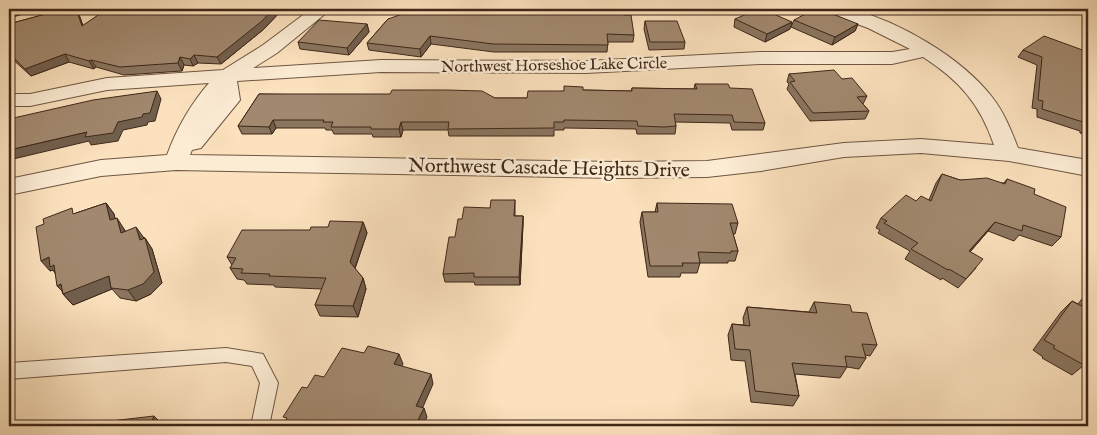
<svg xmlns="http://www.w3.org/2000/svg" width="1097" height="435" viewBox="0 0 1097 435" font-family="'IM FELL English',serif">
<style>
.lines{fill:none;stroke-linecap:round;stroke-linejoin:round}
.service-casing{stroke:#6e5641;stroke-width:2}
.minor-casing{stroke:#6e5641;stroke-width:2}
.service{fill:#fcecd4;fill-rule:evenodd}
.minor{fill:#fcecd4;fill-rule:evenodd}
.wall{fill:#8a755f;stroke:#3f2718}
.shaded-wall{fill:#715f4d;stroke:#3f2718}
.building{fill:#a1886e;stroke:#3f2718}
.labels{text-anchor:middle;stroke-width:5;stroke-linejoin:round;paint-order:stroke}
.far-street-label{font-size:16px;fill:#3f2718;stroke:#fcecd4}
.street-label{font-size:20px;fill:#3f2718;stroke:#fcecd4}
</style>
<rect width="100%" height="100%" fill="#fbe1bd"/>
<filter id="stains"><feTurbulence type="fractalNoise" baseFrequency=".004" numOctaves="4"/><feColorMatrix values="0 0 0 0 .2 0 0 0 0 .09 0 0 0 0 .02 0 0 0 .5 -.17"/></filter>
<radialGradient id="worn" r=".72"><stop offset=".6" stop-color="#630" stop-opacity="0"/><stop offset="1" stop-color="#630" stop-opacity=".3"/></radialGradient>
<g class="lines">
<g class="service-casing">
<polygon id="service" points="226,348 263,354 278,383 269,426 251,426 260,383 252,366 226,362 9,379 9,363"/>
</g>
<g class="minor-casing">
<path id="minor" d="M311,9H331L277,53L253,68L381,60L586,61L760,52H892L910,49L868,28L827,13L824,9C832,8 843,7 851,9C900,22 961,57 992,97C1004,112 1011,130 1018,148L1088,160V176L1009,161L921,153L844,157L761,171L707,177L616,178L176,170L101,176L9,195V179L101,160L167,155C177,128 190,105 209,83L107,90L30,106H9V94H30L107,78L223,70L263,45ZM923,57C960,81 980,104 994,145L921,139L844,143L707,161L616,162L190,155L192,150L201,148L240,100L237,81L381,72L586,73L760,64H892Z"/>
</g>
<use href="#service" class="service"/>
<use href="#minor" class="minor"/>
</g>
<g class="wall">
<polygon points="64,9 77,9 83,26 107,9 279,9 280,12 264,29 221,64 198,63 193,66 184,65 182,71 124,75 96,67 94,69 69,62 31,76 9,56 9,24"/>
<polygon points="388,19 634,35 633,42 608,42 607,52 494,52 431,44 421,57 369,50 367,43"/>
<polygon points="735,19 790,29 765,42 734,27"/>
<polygon points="794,20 858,24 855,31 832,45 791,27"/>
<polygon points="645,21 685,42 684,49 649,50 644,29"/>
<polygon points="367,24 369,32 349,55 300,49 298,42"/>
<polygon points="1023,50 1088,52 1088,135 1080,133 1080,131 1037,117 1037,109 1032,108 1037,65 1018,57"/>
<polygon points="789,74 842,79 867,96 863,104 869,111 865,119 810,121 787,89 789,84 787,82"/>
<polygon points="695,84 730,88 765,123 763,130 732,130 730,123 675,122 676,126 675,134 637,134 636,129 564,128 564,130 554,130 554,136 449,136 448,130 403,130 401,137 373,137 372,134 334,134 332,130 326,130 325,128 276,128 272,134 242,134 238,126 259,94 495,98 527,98 564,91 583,90 631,91 632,88 694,89"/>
<polygon points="942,174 960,180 1004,183 1007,179 1034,194 1061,237 1052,246 1019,235 1014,241 988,231 970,252 976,268 958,288 942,278 941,280 905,259 910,251 878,233 880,230 876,228 881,218 916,201 929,200 936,183"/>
<polygon points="515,200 515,216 523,216 523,224 520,285 475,285 474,282 445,282 443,274 462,219 490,208"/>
<polygon points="106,203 114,214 115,219 124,229 125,231 145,238 152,249 162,283 151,294 136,301 120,298 112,289 73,305 63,294 55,273 53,270 50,271 76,213"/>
<polygon points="657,203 738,223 735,234 733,234 738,251 735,261 728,261 728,263 700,263 697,273 681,273 680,277 648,277 640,222 642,212 655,212"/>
<polygon points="363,222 367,233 355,269 363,278 366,289 358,317 320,316 315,305 322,289 275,287 274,285 247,284 244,280 237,279 230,268 232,265 227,257 310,230"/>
<polygon points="1088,291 1088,358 1084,365 1072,375 1042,358 1043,357 1033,350 1061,312 1072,301 1078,304"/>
<polygon points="814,302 852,312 877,345 870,356 865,355 866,358 859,369 847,367 840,378 795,374 799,396 793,406 751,402 745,361 731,360 728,335 732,324 744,325 743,318 747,307 809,312"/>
</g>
<g class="shaded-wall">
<polygon points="12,9 42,9 9,18 9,10"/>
<polygon points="76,9 77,9 86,34 82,26"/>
<polygon points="273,9 279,9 280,12 264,29 221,64 217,57"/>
<polygon points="792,22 790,29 765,42 767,34"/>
<polygon points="367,24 369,32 349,55 347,48"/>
<polygon points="858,24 855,31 832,45 835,37"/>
<polygon points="430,36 431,44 421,57 420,49"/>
<polygon points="65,54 69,62 31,76 25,69"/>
<polygon points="194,55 198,63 193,66 190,59"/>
<polygon points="180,57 184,65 182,71 178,63"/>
<polygon points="91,60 96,67 94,69 89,61"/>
<polygon points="157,91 161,99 155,121 148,122 147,125 123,130 118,141 91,145 89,141 9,160 9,150 87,132 118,122 143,114"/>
<polygon points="273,120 276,128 272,134 269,127"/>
<polygon points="401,122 403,130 401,137 399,129"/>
<polygon points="106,203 114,214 118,231 110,220"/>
<polygon points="523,216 523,224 520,285 519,277"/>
<polygon points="117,218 124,229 128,244 121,233"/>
<polygon points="363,222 367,233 353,273 350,262"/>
<polygon points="995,222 988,231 962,261 969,251"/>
<polygon points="136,227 144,238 148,251 140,240"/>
<polygon points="145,238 152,249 162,283 151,294 136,301 128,290"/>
<polygon points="49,257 64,276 60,278 53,270 50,271 41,261"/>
<polygon points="109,276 111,288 112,289 73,305 63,294 65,294 57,286 61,284"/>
<polygon points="363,278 366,289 358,317 353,306"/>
<polygon points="399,354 403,364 397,375 394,364"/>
<polygon points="431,374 433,384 419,416 416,406"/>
<polygon points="424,408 427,417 423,426 415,426"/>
<polygon points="154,416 164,426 150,426"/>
</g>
<g class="building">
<polygon points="64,9 76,9 82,26 107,9 273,9 262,21 217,57 194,55 190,59 180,57 178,63 120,67 91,60 89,61 65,54 25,69 9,53 9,24"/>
<polygon points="409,9 618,9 624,15 631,15 634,35 607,34 608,45 493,44 430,36 420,49 367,43 388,19 408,12"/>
<polygon points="758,9 762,9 792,22 767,34 735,19"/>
<polygon points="815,9 820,9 858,24 835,37 794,20"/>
<polygon points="319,20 367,24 347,48 298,42"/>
<polygon points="645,21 677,21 685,42 650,42"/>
<polygon points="1044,36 1088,52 1088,125 1086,125 1086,123 1042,109 1043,101 1038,100 1042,57 1023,50"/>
<polygon points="834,70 842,79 852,78 867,96 857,97 869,111 813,113 790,82 795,81 789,74"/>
<polygon points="695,84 728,84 730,88 752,89 765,123 734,122 732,115 674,114 676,126 664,127 638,126 637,121 564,120 564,122 554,122 554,128 448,129 449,122 401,122 399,129 371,129 371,127 331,127 333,122 323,122 324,120 273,120 269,127 238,126 259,94 390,94 392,90 447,90 482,91 495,98 527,98 528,91 564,91 564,86 583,87 583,90 632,91 632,88 697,89"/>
<polygon points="157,91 150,113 143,114 142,117 118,122 113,133 85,137 87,132 9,150 9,119 93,100"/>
<polygon points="942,174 960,180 987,178 1005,184 1007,179 1035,189 1034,194 1066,207 1061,237 1023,225 1022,231 995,222 969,251 983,259 966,279 949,269 948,270 911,249 918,243 884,223 887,221 881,218 906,195 916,201 921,196 931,201"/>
<polygon points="491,200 515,200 514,216 523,216 519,277 474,277 474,273 443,274 449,237 455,237 458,219 462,219 464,207 490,208"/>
<polygon points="106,203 110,220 117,218 121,233 136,227 140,240 145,238 154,272 143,284 128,290 111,288 109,276 63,294 61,284 57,286 54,265 50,267 49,257 41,261 36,227 44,224 43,219 72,208 73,214"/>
<polygon points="657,203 732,204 738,223 730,223 738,251 731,251 731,253 698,252 700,263 682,263 683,266 650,266 642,212 658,212"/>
<polygon points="330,221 363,222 350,262 363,278 353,306 315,305 326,278 269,276 270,274 241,273 243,269 230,268 236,258 227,257 242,230 310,230 311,227 328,227"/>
<polygon points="1088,295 1088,358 1084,365 1053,348 1055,346 1044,340 1072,301 1081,306"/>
<polygon points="814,302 816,302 850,305 852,312 867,313 877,345 862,344 866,358 845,356 847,367 792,363 799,396 755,391 750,350 735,349 732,324 750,326 747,307 817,313"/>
<polygon points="368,346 399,354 394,364 431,374 416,406 424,408 415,426 288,426 283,424 287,418 283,417 302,387 307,388 315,375 324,377 342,348 364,353"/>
<polygon points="154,416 150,426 108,426 111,421"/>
</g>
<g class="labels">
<g class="far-street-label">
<text transform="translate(554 64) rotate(-1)" y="6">Northwest Horseshoe Lake Circle</text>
</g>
<g class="street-label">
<text transform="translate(549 167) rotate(1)" y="7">Northwest Cascade Heights Drive</text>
</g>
</g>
<rect width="1097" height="435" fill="none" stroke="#fbe1bd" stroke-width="30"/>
<rect x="10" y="10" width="1077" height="415" fill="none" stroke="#3f2718" stroke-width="2.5"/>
<rect x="15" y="15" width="1067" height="405" fill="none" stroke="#3f2718"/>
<rect width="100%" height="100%" filter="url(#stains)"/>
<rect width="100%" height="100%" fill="url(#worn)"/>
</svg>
